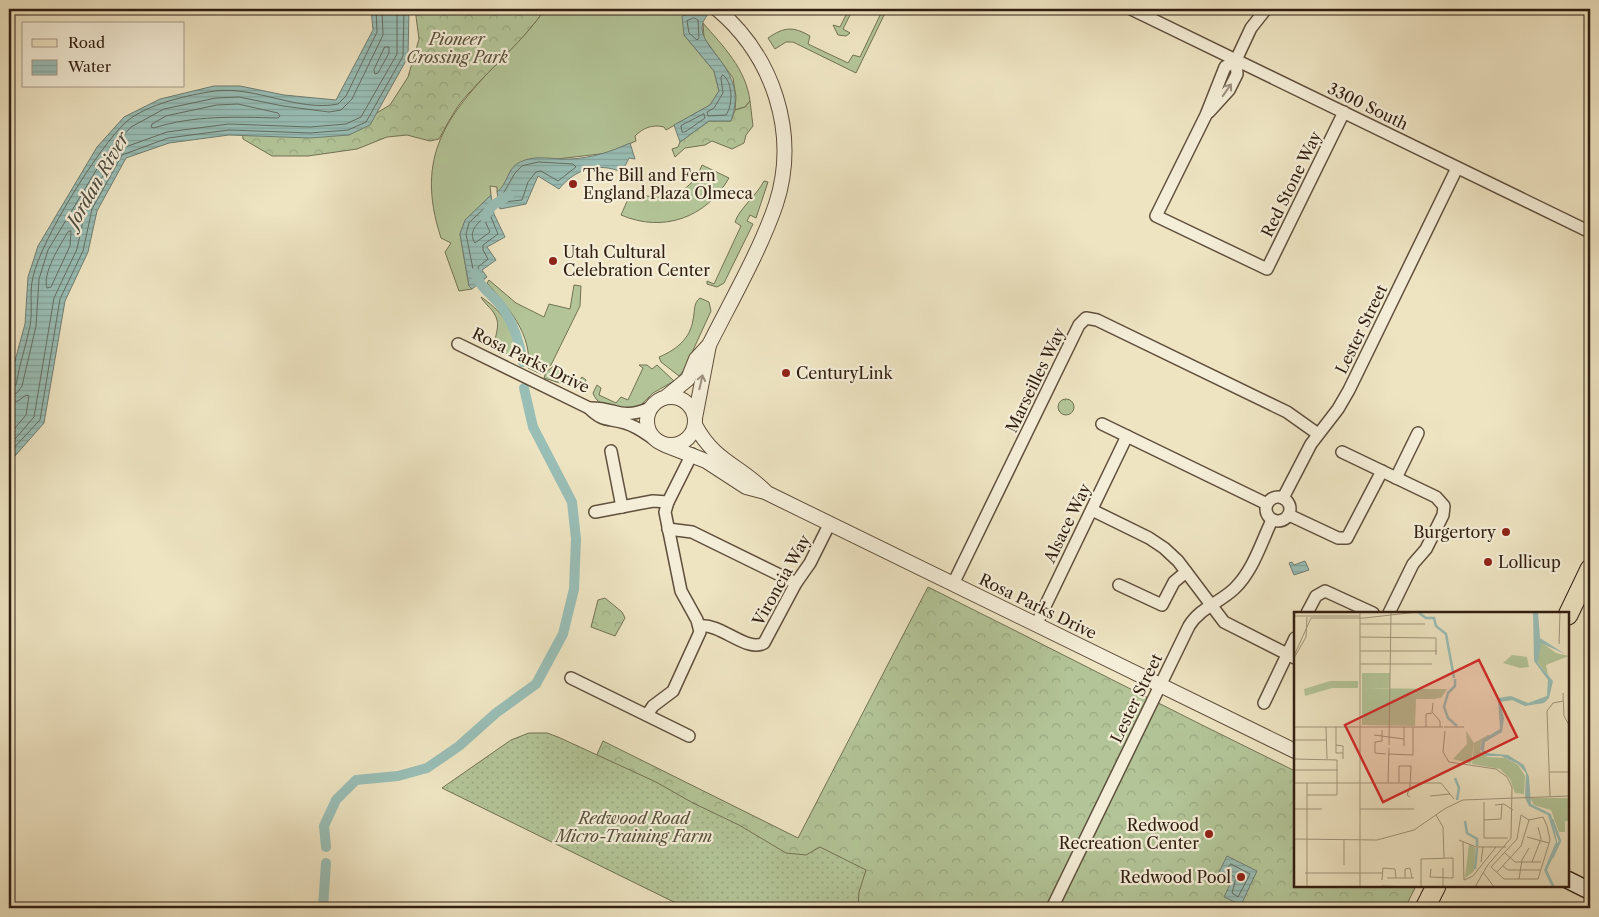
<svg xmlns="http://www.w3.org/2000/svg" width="1599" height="917" viewBox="0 0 1599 917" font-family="'Libre Caslon Text',serif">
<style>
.grass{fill:#b3c598;stroke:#727254}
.forest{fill:url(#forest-crowns);stroke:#727254}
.garden{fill:url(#garden-dots);stroke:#727254}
.water{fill:url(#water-rules);stroke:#6f7e74}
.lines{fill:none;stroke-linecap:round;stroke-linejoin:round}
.shore{stroke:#646e64;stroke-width:1}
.canal{stroke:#99beb6;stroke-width:10}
.minor-casing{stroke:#60503d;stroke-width:14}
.tertiary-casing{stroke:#60503d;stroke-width:16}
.secondary-casing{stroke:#301e11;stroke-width:19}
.primary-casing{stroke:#301e11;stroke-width:21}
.minor{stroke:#f4edd7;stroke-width:11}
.tertiary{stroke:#f4edd7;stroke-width:14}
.secondary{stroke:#f4edd7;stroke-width:16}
.primary{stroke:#eee4c2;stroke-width:19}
.oneway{stroke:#9c907e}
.poi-dot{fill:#8f2418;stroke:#f4edd7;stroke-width:2}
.labels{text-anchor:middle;stroke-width:4.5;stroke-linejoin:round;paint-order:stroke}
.park-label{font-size:16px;font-style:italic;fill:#57503a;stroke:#f4edd7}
.street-label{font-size:16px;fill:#301e11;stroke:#f4edd7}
.poi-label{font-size:16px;fill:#301e11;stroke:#f4edd7;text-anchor:start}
.water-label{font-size:18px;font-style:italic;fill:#504e43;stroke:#f4edd7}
.inset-river{fill:none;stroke:#99beb6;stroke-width:2.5}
.inset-road{fill:none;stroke:#a2957b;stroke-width:1}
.view{fill:#d62828;fill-opacity:0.15;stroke:#d62828;stroke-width:2.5}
.inset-edge{fill:none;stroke:#301e11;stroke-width:2.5}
</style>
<defs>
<pattern id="forest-crowns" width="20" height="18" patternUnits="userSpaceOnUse" patternTransform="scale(1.25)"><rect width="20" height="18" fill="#b3c598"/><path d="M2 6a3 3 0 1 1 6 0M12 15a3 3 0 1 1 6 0" fill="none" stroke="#9aa982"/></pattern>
<pattern id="garden-dots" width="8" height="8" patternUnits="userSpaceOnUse" patternTransform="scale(1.25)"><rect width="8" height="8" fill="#b3c598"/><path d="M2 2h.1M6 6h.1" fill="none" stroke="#9aa982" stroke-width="1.8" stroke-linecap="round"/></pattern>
<pattern id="water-rules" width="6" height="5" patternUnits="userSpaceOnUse" patternTransform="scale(1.25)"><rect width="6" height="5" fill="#99beb6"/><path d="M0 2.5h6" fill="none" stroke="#84a39b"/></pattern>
</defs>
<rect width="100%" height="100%" fill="#eee4c2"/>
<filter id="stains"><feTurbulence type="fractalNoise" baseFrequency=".004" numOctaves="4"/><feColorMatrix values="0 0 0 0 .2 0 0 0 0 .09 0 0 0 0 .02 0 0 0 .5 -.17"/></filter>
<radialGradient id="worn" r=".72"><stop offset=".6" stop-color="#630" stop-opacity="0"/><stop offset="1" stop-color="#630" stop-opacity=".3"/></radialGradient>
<g class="grass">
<path d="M545,9H684L692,13L684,35L714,71L719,91L710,105L666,130L664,127C652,124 643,128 635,136L636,141L608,153L557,159L511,170L502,189L497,192V187L490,186L491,195L465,221L460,234L469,286L472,289L459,291L445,252L451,243L441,238C414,155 447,115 503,57C518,42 533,27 545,9Z"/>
<polygon points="849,9 853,9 843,29 850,33 846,36 838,35 833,25 840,27"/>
<path d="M883,9H887L856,73L793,42H786L775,49L768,38C784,27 793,26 810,36L808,44L848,63L853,55L860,57Z"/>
<path d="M703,23C723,46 746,69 750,101L745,107L735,110L736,97L733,78L704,38Z"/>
<path d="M702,165L729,178C706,218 663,233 621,215L632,190C660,206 691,195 702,165Z"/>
<path d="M764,181L768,182L756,218L750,215L747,221L753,224L724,283L717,287L707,284V281L714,284L741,226L735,222C739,209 757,195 764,181Z"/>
<path d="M489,280L516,303L544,317L549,304L570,309L574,285L581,286L580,306L551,365L542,370L541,374L528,368C533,335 507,306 487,283Z"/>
<path d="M481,297C498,308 520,332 517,353L500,354C489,343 500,333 497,320C494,309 485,305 481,297Z"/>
<path d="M700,298L709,302L711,311L684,370L679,376L661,362L659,357C676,350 690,339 693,320C695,312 693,303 700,298Z"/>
<polygon points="555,365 562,368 559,375 577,384 582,377 586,380 585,383 576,388 544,378 546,372"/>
<path d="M639,365H647L652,369L657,365L674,381L653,393L638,408C623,408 599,411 593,393L597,385L601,388L599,395L616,403L621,397L628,400L643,368Z"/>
</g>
<g class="forest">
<path d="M415,9H545C524,40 494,65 469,93C456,106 448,123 439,139L430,141L407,135L387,137L357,149L308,156H272L243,139L242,128L365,120L390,105L408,77L419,39Z"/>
<polygon points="750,101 753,126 746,135 744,143 732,149 712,141 705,145 685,148 675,157 672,149 678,147 680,142 709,121 731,121 735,110 745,107"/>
<circle cx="1066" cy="407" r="8"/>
<path d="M928,587C1051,648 1172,711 1295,771V886H1416L1405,908H688L557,844L603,741L798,838Z"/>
<polygon points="605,598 622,612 625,618 615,636 591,627 598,600"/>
</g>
<polygon class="garden" points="529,733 547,733 558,737 656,782 693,803 739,825 786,853 806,855 820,847 866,870 859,892 858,908 686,908 442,788 511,740"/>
<g class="water">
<polygon points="371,9 409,9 408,57 370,125 349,135 310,138 229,135 169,143 126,158 97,211 88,252 65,301 44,423 15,456 9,458 9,401 13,368 25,324 28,277 38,246 97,147 124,117 160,99 214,86 240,86 284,95 336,100 373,30"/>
<path d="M695,9H711C709,13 705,18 703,22C694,49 751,67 731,121H709L680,142L674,125L710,105L719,91L714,71L684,35L682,16L692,13Z"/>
<path d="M630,143L635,159L629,158L622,172C598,162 575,169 559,189L538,176L526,204L500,209L497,192C508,184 507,168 520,162C536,154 553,160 570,159C592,158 610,152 630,143Z"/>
<polygon points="491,195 494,214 505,237 487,247 496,260 482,270 487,277 472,289 469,286 460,234 465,220"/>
<polygon points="1305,561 1309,570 1294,575 1289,563 1292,562 1294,565"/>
<polygon points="1227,856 1257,871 1241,905 1224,897 1232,880 1223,876 1221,878 1217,876"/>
</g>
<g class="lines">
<g class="shore">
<polygon points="694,18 698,20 699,38 697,40 689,33 687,21"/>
<polygon points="385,47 389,47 389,53 378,73 375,74 374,70"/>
<path d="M723,75C733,82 733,105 726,115L708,116L707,112L714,108L723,93L721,78Z"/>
<path d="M217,105L238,104L278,113L280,116L278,118C237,117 193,115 154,128L151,127L152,124L166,116Z"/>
<polygon points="704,114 705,118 685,132 682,132 681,126"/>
<polygon points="539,162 573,164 576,167 558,181 541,171 536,172 528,182 522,200 504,202 503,194 515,173 522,166"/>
<polygon points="484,209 488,210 498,234 483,245 483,250 488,259 478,267 479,276 475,279 466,234 469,223"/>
<path d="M481,220L485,221L490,232L475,243C469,234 474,227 481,220Z"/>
<path d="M71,231L70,246L51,287L47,288C42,274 60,245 68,232Z"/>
<path d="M9,389L16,385C19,365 26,346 30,326C33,310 29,293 33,277C41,240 98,148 126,122C147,104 188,95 215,91C256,86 298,112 338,104L346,96L377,32L376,9"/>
<polyline points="9,395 17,393 22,386 36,326 39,279 48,250 106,154 131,127 164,109 216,98 239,97 283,106 329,112 341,110 352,99 383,35 382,9"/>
<polyline points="9,402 18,401 26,395 29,396 26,415 9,435"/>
<polyline points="9,446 34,417 54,298 77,249 86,207 117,150 167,132 229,124 310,127 346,124 361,117 397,54 397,9"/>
<polyline points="9,453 40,420 60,299 83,251 92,209 122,155 168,138 229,130 310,133 348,130 366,122 403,56 404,9"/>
<polygon points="1231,864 1250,874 1238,897 1232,893 1236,878 1226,871"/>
</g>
<g class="canal">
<polyline points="484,217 492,206 509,195"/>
<path d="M475,273C480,288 492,294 501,306C514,324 519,341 523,362"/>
<polyline points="326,847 324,826 336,800 356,780 398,776 427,768 459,746 496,713 536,684 563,634 574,589 576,539 572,502 533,427 524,388"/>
<polyline points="323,908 326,863"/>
</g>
<g class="minor-casing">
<g id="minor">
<polyline points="1131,9 1590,232"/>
<polyline points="1236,60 1225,67 1206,115 1156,216 1267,269 1344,112"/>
<polyline points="1209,112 1229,90 1237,74 1236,60 1251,28 1266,9"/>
<path d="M458,344L589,408C603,422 608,418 625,423C636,426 645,433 654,439"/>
<path d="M589,408C617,407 619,421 650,408"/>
<polyline points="1102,424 1267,504"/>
<polyline points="611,451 622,507"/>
<polyline points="1342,452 1436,497 1444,506 1443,515 1426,549 1413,564 1389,613"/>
<polyline points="1396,478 1418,433"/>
<circle cx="1278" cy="509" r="12"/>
<polyline points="1283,498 1311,444 1338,409 1349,390 1457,168"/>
<polyline points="1092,510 1149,538 1164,548 1178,561 1224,622 1295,658"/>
<polyline points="595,512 653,501 668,502"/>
<polyline points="1289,515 1338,538 1347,538 1382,471"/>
<polyline points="668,529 692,532 796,583"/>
<polyline points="953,584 1079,325 1086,318 1097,320 1287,412 1318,434"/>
<polyline points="1119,585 1162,605 1174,582 1186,572"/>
<polyline points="1307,613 1316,596 1325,591 1373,613"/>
<polyline points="1036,625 1127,436"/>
<path d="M700,626C721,623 747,653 764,643L796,583L810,563L830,523"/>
<polyline points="571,678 689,736"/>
<polyline points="1264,703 1295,638"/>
<polyline points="647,715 653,706 673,691 700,632 697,620 681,591 665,512 668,502 692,454"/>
<path d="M1052,908L1189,626C1200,608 1219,603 1234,589C1253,571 1261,543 1272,520"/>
</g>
</g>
<g class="tertiary-casing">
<g id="tertiary">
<circle cx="671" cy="421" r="24"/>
<path d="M666,397L688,379L696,359L709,345C731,301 760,251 776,204C799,133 773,56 717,9"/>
<polyline points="695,418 709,345"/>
<path d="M695,425C715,462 738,464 765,491"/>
<polyline points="665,445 706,461 746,487 765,492 1295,751"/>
</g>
</g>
<g class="secondary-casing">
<polyline id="secondary" points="1568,880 1590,891"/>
</g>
<g class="primary-casing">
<g id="primary">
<polyline points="1568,615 1590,569"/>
<polyline points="1425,908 1436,886"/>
</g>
</g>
<use href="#minor" class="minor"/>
<use href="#tertiary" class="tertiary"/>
<use href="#secondary" class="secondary"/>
<use href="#primary" class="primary"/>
</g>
<defs><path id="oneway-shaft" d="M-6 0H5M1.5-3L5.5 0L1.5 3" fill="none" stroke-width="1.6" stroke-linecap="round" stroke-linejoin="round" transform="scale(1.25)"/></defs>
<g class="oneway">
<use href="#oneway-shaft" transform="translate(1227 90) rotate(-55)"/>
<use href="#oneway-shaft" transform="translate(701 382) rotate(-77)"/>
</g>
<g class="poi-dot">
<circle cx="573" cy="184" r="5"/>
<circle cx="553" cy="261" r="5"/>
<circle cx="786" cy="373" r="5"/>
<circle cx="1506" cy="532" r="5"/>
<circle cx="1488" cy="562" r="5"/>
<circle cx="1209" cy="834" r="5"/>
<circle cx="1241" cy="877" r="5"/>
</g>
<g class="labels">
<g class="park-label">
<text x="457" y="45">Pioneer<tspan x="457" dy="18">Crossing Park</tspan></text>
<text x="634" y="824">Redwood Road<tspan x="634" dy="18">Micro-Training Farm</tspan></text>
</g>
<g class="street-label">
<text transform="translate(1368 106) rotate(26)" y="6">3300 South</text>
<text transform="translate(1291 184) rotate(-64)" y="6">Red Stone Way</text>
<text transform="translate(1361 329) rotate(-64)" y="6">Lester Street</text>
<text transform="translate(531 360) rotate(26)" y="6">Rosa Parks Drive</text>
<text transform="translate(1035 380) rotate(-64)" y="6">Marseilles Way</text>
<text transform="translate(1067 523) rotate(-64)" y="6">Alsace Way</text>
<text transform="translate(781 580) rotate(-61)" y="6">Vironcia Way</text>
<text transform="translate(1038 606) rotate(26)" y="6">Rosa Parks Drive</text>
<text transform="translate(1136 698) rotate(-64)" y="6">Lester Street</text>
</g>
<g class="poi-label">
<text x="583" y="181">The Bill and Fern<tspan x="583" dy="18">England Plaza Olmeca</tspan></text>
<text x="563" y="258">Utah Cultural<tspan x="563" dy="18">Celebration Center</tspan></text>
<text x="796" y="379">CenturyLink</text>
<text x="1496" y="538" text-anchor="end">Burgertory</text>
<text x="1498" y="568">Lollicup</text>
<text x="1199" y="831" text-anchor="end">Redwood<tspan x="1199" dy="18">Recreation Center</tspan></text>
<text x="1231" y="883" text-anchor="end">Redwood Pool</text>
</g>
<g class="water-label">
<text transform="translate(98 180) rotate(-60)" y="6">Jordan River</text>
</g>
</g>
<g transform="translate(1294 612)">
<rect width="275" height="275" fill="#eee4c2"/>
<path d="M247,30L262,41L275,44L252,53L254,63L242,48ZM68,61H96V76H68ZM36,69H64V76H38L11,84L10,77ZM172,119L180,131L177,152L159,147L173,132Z" fill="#b3c598"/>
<path d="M218,43L233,45L235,55L226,56L209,51ZM68,76L141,77L142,87H122L121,114L68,113ZM194,123L197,124L187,130L186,139L193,145L211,146L224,153L231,164L230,182L221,181L216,167L206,157L178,152L180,131ZM236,186H275V209H271V220H265L257,198L240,193ZM175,232L181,236L180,259L171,266Z" fill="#b3c598"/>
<path d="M106,77H153L147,86L115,87Z" fill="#b3c598"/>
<path d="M239,0H244L246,26L271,42L247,31L244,51L259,69L255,86L250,91L231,94L218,88L206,90L210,106L208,120L191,130L190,138L193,141L214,143L230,153L235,165L237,192L257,202L264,234L253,258L261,275H258L250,258L262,230L254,203L235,194L231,186L232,161L224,152L207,144H192L186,137L188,128L206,117L204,86L217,84L234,91L253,84L254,68L240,49Z" fill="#99beb6"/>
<path class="inset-river" d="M125,1L132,6H140L142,14L152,22L160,66M161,67V74L154,81L150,95L154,106L163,114M161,166L165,176L163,188M171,209L173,221L183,227V234M258,246L266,229L258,207M181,257L183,236"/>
<path class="inset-road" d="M66,0V275M0,4H66M66,12H131M66,25L142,26V43M265,32L266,0M66,39H143M0,44L17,6H70L124,0M0,46L12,25L13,5M66,52H138M269,81L270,104L275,113M139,91L138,100L146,109V115M0,115H66M32,115L33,147M42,115V141H49M66,115H149M110,115V134M132,115V102L138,101M150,115H170M88,118V129L81,130V141L92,142M151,119L149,140L155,150L202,157L213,165L218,175L217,226L193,254L181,275M80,123L110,127M0,128H32M42,133L49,134V147M95,133L97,0M94,142L119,143V115M0,147L43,148V183H13M0,158H44M255,160H275M94,170L95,136M105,170V154H117L116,175L113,183L116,185M0,171H147L160,187M136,184L156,182M256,184L253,99L259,91L269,89M190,190V226H214M201,193L210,192L219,198M0,197H28M66,197H120M142,203L149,215L150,246M227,203L235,208L249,205L253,214L256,228L244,267H210L197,255L223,227ZM190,208L207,207L208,192M233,225L255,231M0,227L83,228L120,218L152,196L169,188L275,184M50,227V253M165,228L182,235H212M169,229L170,268L179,264L202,235M211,241L221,250H247M187,250L189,235M238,250L247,227L244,215M209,254L214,258H246M149,256V275M189,260L200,275M203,260L227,234L235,208M11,261H88M93,266H120M111,266V257L116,256L118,266M225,267L228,248L235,236M88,268L89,256L101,257L102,266M88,274L118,275M13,275V171M127,275V247L159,246V266L136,265L137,257"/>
<path class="view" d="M185,48L223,125L89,190L51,113Z"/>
<rect width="275" height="275" class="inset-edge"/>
</g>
<rect width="1599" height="917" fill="none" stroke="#eee4c2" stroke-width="30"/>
<rect x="10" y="10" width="1579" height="897" fill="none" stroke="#301e11" stroke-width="2.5"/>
<rect x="15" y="15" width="1569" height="887" fill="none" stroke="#301e11"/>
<rect x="22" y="22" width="162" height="65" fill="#f4edd7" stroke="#a69a88"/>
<rect x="32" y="39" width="25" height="8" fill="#eee4c2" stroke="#a69a88"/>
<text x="68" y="48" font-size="15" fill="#301e11">Road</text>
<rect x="32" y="60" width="25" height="15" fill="url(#water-rules)" stroke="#a69a88"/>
<text x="68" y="72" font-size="15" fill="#301e11">Water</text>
<rect width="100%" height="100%" filter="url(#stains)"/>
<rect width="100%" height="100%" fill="url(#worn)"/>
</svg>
